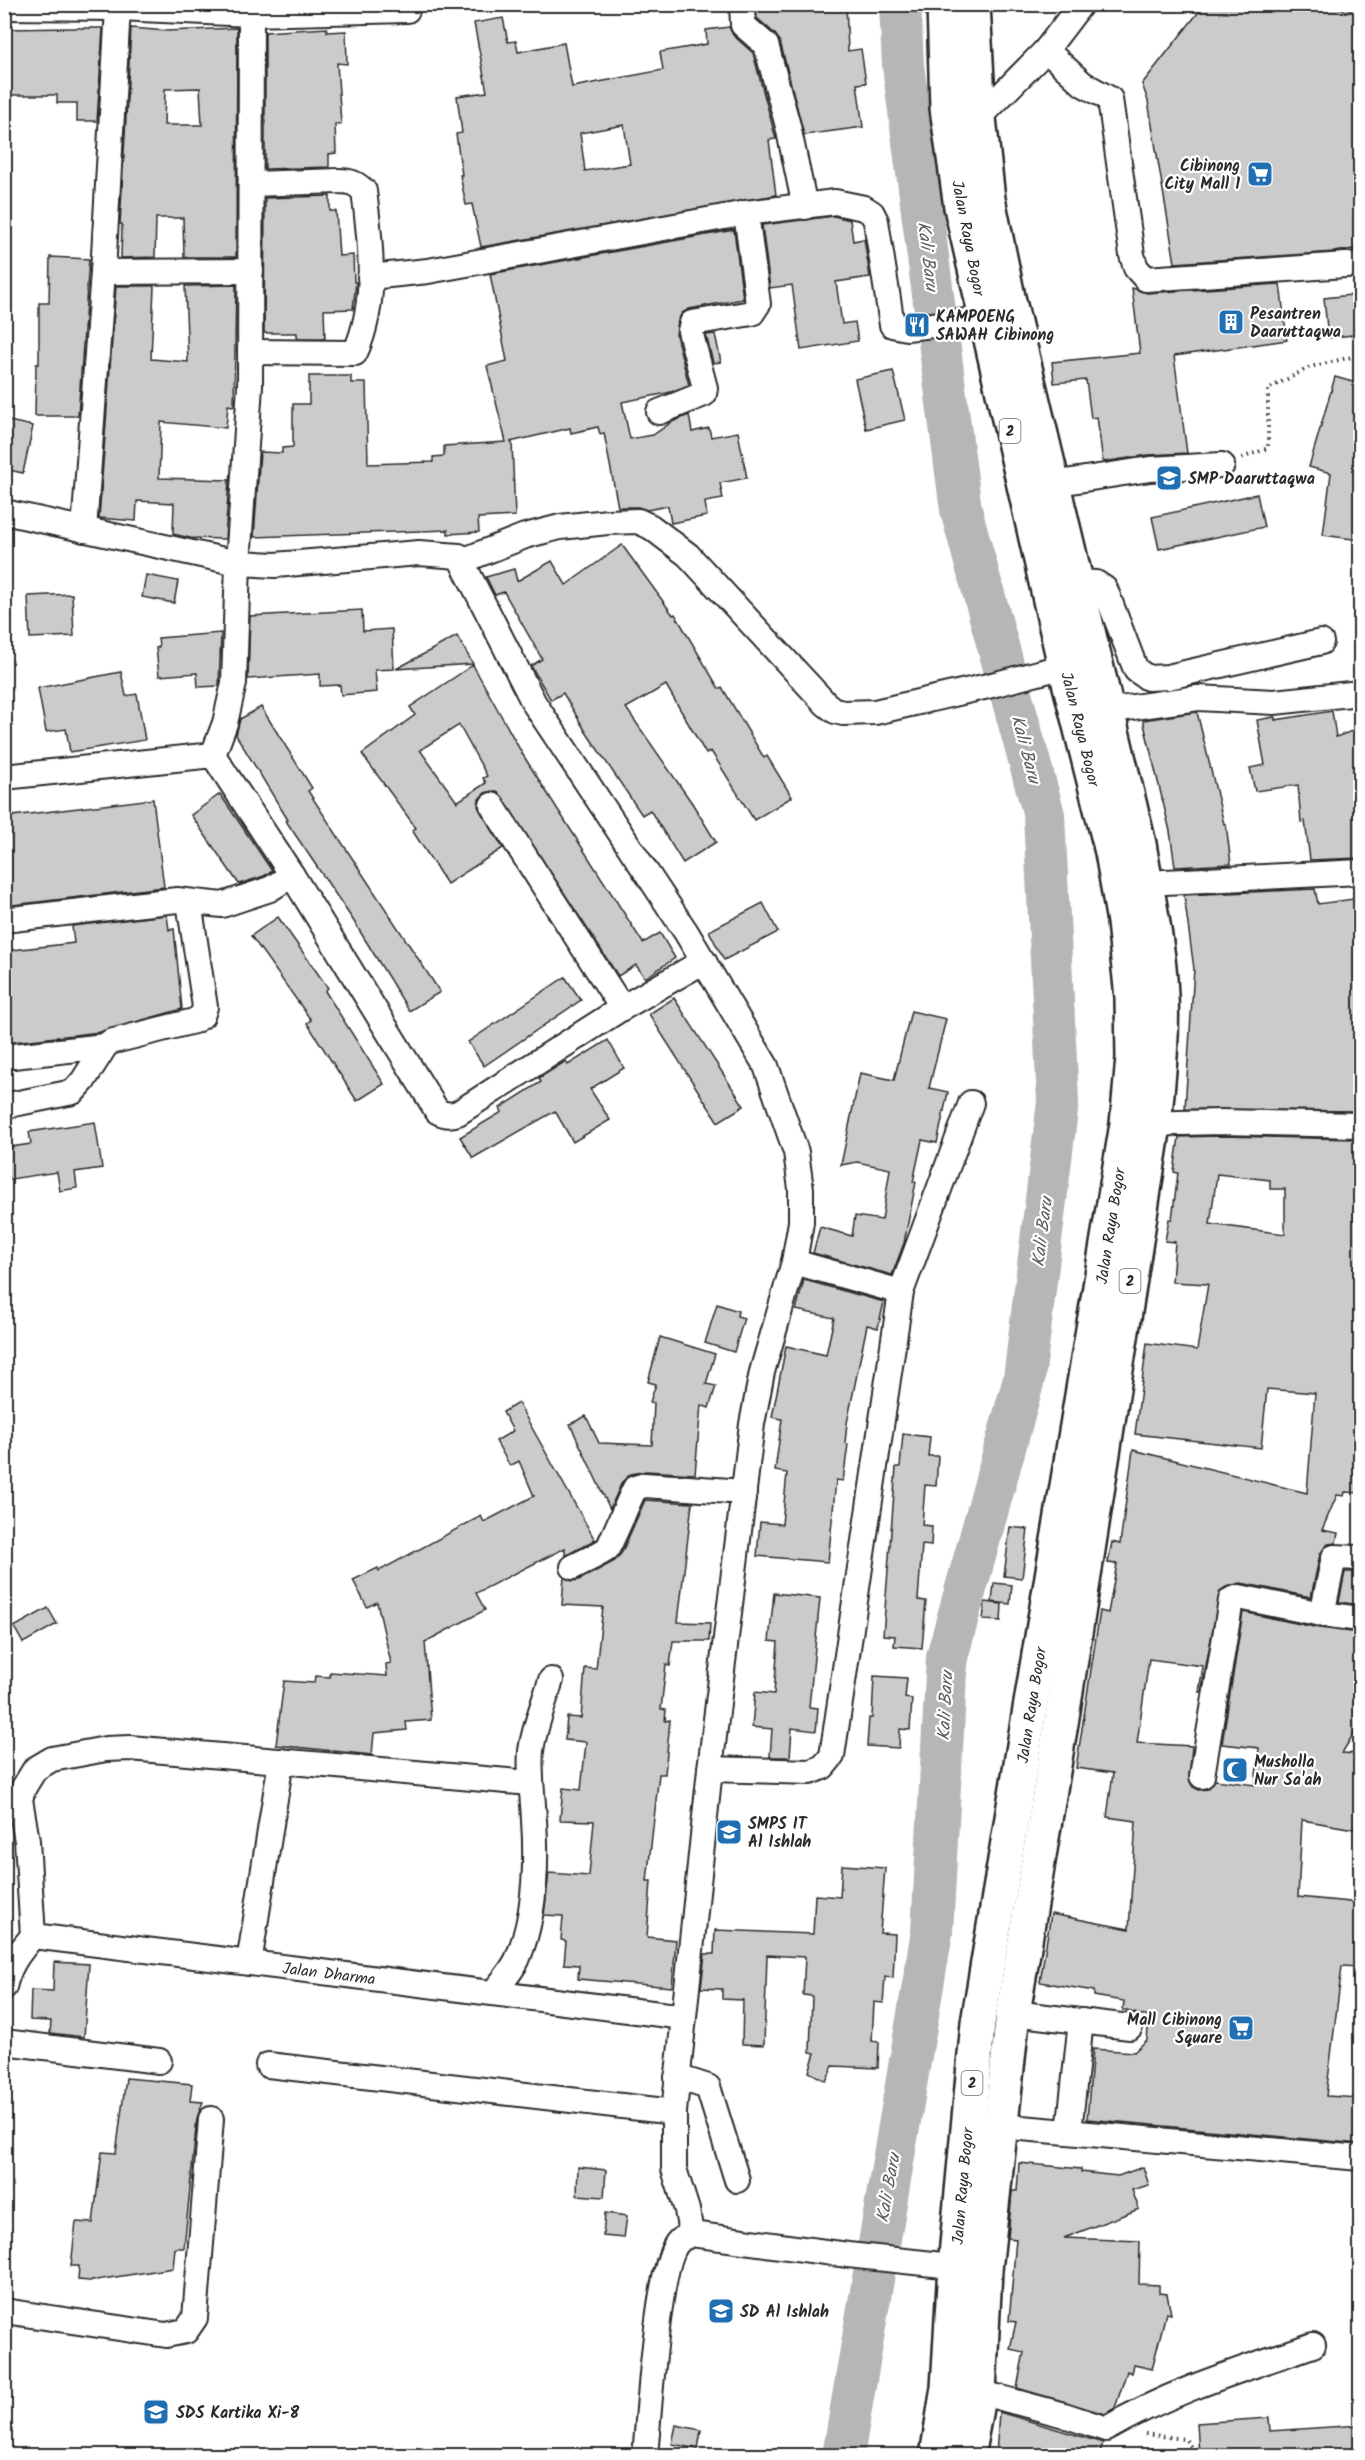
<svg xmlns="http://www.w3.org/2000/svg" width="1365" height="2460" viewBox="0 0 1365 2460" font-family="Kalam,sans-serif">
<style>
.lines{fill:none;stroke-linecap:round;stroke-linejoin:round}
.river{stroke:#b6b6b6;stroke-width:42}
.building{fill:#cbcbcb;stroke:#2b2b2b;stroke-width:1.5;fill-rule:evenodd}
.minor-casing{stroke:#2b2b2b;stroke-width:28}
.highway-casing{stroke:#2b2b2b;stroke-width:38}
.path{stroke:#2b2b2b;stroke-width:4;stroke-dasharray:1.5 4.5;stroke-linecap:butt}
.minor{stroke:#fff;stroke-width:24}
.highway{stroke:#fff;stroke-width:33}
.labels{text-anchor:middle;stroke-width:4.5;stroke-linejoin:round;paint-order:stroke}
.shield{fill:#fff;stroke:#6b6b6b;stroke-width:1.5}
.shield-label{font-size:15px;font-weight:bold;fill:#2b2b2b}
.poi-label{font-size:16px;font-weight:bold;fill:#2b2b2b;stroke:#fff;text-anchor:start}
.street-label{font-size:16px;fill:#2b2b2b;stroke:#fff}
.water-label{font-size:18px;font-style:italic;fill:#5c5c5c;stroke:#fff}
</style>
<rect width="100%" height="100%" fill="#fff"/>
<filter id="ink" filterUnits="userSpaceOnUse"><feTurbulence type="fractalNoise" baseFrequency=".0167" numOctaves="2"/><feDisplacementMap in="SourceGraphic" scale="12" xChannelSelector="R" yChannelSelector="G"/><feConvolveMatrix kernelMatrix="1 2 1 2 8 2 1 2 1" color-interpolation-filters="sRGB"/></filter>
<g filter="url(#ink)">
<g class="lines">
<polyline class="river" points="843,2456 932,1932 947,1657 1024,1379 1058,1102 1044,815 961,510 903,65 900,4"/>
</g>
<g class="building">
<polygon points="756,4 846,4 848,51 861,49 866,83 857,84 863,127 804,135 780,41 775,34 757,18"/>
<polygon points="1205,4 1333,4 1346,11 1360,8 1360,248 1334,252 1175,263 1148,101 1142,84"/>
<path d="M503,18L508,42L516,41L518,52L564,43L572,87L663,70L660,52L707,44L706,30L729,27L733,35L753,53L776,139L769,140L776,195L481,247L472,204L466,205L460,175H462L456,134L462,133L457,96L487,92L474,23ZM624,125L630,164L585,171L580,133Z"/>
<polygon points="75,28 103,28 97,121 77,121 77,103 57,103 57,95 4,95 4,29"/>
<path d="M131,28L167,31L237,28L236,257H184L183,218H156L155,257L121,258L122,224H120ZM200,88L202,125H164L165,89Z"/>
<polygon points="327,28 327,32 346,31 347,64 337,63 341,124 335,124 336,153 329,154 329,167 265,169 265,32"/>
<polygon points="330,196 330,211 336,211 339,256 353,255 354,282 356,282 353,309 324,310 325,338 297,338 297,333 264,333 265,198"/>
<polygon points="834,216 850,220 853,241 864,239 870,277 836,282 842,324 855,322 858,341 801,350 792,285 770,288 762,225"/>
<polygon points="734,230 743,299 689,309 682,313 678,320 676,335 689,385 667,393 622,402 630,439 653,435 672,422 689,415 692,432 709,428 711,437 738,432 747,478 720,483 723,499 705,502 707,516 671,523 668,506 647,510 638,507 618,507 604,433 600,434 598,427 571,433 570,428 510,442 512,442 515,516 478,518 479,532 448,534 448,530 254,537 260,452 282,453 282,448 293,447 293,404 309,404 309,376 351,376 351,383 366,383 368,464 433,462 433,457 444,456 444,446 506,442 487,366 507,361 490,274"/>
<polygon points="50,257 89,259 78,416 35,416 36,364 39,364 39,303 49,303"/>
<polygon points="1280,284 1287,340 1174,356 1187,453 1148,455 1103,462 1097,417 1091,418 1086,380 1054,383 1052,362 1140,353 1132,288 1147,293"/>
<polygon points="236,285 234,406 228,405 226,428 161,422 159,478 229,480 225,539 190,538 173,534 174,503 137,501 136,521 99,518 116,286 154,286 151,359 188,362 185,286"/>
<polygon points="1360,294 1360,334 1328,338 1324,298"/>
<polygon points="715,334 721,362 713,363 706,335"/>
<polygon points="893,371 905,420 866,429 855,379"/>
<polygon points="1335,377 1360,384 1360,540 1323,535 1331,473 1309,467"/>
<polygon points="4,420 33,426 23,473 4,469"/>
<polygon points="1257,494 1264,527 1159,549 1152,517"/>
<polygon points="622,545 673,615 675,614 719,689 722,687 764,758 767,756 792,797 754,820 711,751 706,754 666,685 626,708 692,803 716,842 683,863 650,810 642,815 586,732 563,693 551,700 531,666 542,659 504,592 495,595 486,577 514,569 517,581 552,561 566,585"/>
<polygon points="146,575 178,581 174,603 142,597"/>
<polygon points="72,594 74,636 30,638 28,596"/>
<polygon points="362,610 363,631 392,629 394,669 375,670 377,692 341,695 340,685 320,686 320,674 248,679 250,616"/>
<polygon points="221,633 219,686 198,687 197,673 159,676 156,648 159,647 158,638"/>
<polygon points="457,636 473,664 396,669"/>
<path d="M473,665L523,755L643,943L660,933L675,958L645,978L636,965L618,976L499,793L492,791L485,793L479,799L478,806L503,848L447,884L412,830L416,828L362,754L415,715L410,707ZM459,725L487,776L483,778L486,783L457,802L420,750Z"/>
<polygon points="121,672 126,696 137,694 145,740 70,752 66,729 46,732 38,688"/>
<polygon points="261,707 312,788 308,791 440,992 409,1011 353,920 286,821 288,820 236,735 240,719"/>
<polygon points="1332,711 1336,737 1360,728 1360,858 1310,860 1305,821 1301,822 1298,785 1255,791 1250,768 1265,765 1257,720 1275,717 1275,720"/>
<polygon points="1197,712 1224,824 1226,824 1231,864 1175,867 1170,831 1143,720"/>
<polygon points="220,794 272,871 264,876 239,884 191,815"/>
<polygon points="153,799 164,887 4,906 4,817"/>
<polygon points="1315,889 1318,904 1360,898 1360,1111 1185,1109 1194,969 1184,895"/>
<polygon points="763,903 778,932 724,960 709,931"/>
<polygon points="167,915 169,930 174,929 182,1009 100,1032 4,1043 4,951 74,943 72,926"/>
<polygon points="278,917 328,988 325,991 384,1084 357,1101 307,1023 311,1020 251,936"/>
<polygon points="565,977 581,1000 484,1066 468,1042"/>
<polygon points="674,998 744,1106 718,1122 649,1014"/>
<polygon points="911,1011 946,1019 929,1088 948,1092 937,1143 922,1140 913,1182 916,1182 904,1243 892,1275 813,1253 820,1227 852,1236 855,1216 882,1220 890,1169 857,1162 841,1165 860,1073 894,1080"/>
<polygon points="608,1040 624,1068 590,1089 610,1120 573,1142 555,1111 473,1158 460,1137 502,1112 500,1108 541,1082 539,1078 566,1061 568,1065"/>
<polygon points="95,1122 102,1168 75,1172 77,1188 60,1191 57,1172 4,1180 4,1148 31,1144 29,1132"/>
<path d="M1222,1136L1355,1139V1162H1360V1493L1345,1492L1344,1496L1337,1495L1322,1530L1338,1533L1336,1543L1328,1544L1320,1554L1311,1597L1241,1583L1226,1587L1220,1591L1201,1692H1199L1203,1666L1149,1659L1137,1743L1192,1746L1189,1780L1193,1787L1199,1790L1208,1789L1215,1780L1255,1785L1259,1748L1222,1744L1243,1612L1319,1628L1360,1633V1723L1342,1753L1360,1754V1830L1302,1820L1298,1897L1360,1903V1967L1342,1966L1326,2096L1360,2098V2144L1087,2119L1093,2049L1134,2052L1147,2040L1149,2017L1123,2010L1124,2001L1094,1996V1991L1040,1982L1051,1914L1129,1929L1136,1821L1107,1817L1113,1773L1076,1768L1100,1611L1108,1613L1117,1564L1108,1563L1112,1542L1120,1544L1133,1450L1307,1493L1315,1393L1267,1389L1261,1448L1135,1434L1147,1343L1197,1350L1208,1284L1172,1282L1175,1242L1165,1241L1169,1219H1172L1178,1173L1174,1172L1179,1137ZM1217,1174L1270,1180V1189H1285V1234L1210,1224Z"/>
<polygon points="804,1280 884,1302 878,1328 867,1325 847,1423 845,1443 848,1444 843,1481 836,1480 828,1562 757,1556 760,1522 782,1524 787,1473 775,1471 782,1419 772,1417 786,1346 826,1355 834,1318 796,1310"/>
<polygon points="717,1304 738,1311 737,1316 744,1318 734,1352 705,1343"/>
<polygon points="660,1337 715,1354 706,1384 716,1386 709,1408 701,1405 695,1474 646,1471 631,1474 622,1482 610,1509 570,1424 586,1416 599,1443 652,1445 654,1403 650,1402 656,1384 648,1382"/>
<polygon points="518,1403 595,1540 596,1539 565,1556 565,1548 476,1593 485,1610 425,1642 431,1720 406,1722 407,1730 374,1733 372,1755 276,1745 284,1681 314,1683 315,1676 330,1677 330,1672 387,1676 386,1664 391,1663 377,1602 367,1607 353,1580 378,1568 379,1571 481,1516 484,1522 534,1496 519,1461 510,1466 496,1441 513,1431 503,1412"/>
<polygon points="903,1434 930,1437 928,1456 938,1456 936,1486 925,1485 922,1525 932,1526 931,1546 922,1545 918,1600 926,1601 922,1648 894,1646 895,1636 883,1635 896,1467 900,1467"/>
<polygon points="645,1500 692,1503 678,1622 710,1623 709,1641 673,1641 670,1666 666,1665 661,1709 666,1710 665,1721 670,1720 665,1774 659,1774 647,1881 651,1881 647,1937 676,1940 672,1987 578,1979 579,1965 564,1964 566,1941 561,1940 563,1916 544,1915 549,1873 589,1876 594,1821 560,1820 563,1788 581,1790 586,1742 565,1740 567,1717 581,1718 585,1668 596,1669 603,1607 562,1605 564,1577 572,1581 579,1580 615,1561 622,1552"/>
<polygon points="1010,1527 1028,1529 1022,1578 1004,1576"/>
<polygon points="1345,1572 1360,1572 1360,1605 1339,1602"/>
<polygon points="994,1583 1012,1585 1010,1604 992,1602"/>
<polygon points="774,1593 820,1598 809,1707 818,1708 816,1731 792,1728 790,1757 770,1757 772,1729 752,1727 755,1692 774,1694 778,1642 769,1641"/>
<polygon points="985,1602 1002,1604 1001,1621 983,1620"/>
<polygon points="48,1608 57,1624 23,1643 14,1627"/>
<polygon points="874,1676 907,1678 905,1698 912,1699 910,1730 900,1729 899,1748 867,1746 869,1718 872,1718"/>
<polygon points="842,1865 885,1868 880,1933 895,1934 893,1978 885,1977 883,2003 874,2002 872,2041 879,2042 878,2068 833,2066 826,2081 809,2072 815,2053 810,2052 812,1996 803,1995 805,1957 767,1955 764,2045 742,2044 743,2000 722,1999 722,1989 701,1988 705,1954 714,1954 715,1930 813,1934 815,1895 840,1897"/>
<polygon points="54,1962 89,1964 84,2037 50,2033 51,2021 30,2020 31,1990 53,1991"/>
<polygon points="126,2078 192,2084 190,2101 203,2102 197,2118 184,2248 175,2248 173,2268 90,2281 78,2280 79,2266 71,2266 76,2222 93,2223 102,2152 116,2153"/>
<polygon points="1019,2163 1081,2169 1081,2172 1118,2176 1143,2167 1149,2185 1132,2190 1139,2209 1064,2238 1140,2241 1139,2284 1159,2285 1159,2293 1167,2294 1171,2314 1166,2313 1152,2369 1134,2365 1132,2373 1127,2371 1115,2408 1105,2414 1017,2388 1024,2352 1010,2349 1016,2322 1009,2321 1016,2239 1008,2238 1012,2191 1017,2191"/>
<polygon points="578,2167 606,2170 604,2197 577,2195"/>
<polygon points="605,2213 627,2216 624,2238 603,2236"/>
<polygon points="999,2412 1103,2443 1099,2456 996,2456"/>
<polygon points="1269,2418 1270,2431 1360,2425 1360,2456 1199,2456 1197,2423"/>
<polygon points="676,2425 701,2430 698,2449 672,2444"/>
</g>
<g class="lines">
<g class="minor-casing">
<g id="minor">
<polyline points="742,4 743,25 766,45 788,126 805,207"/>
<polyline points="4,7 118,8 251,14 250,386 238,563 275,565 419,553 459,556 534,703 686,932 766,1066 796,1152 801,1189 801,1222 794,1262 762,1372 752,1424 710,1769 674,2112 674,2169 687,2210 691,2234"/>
<polyline points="251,14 407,10"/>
<polyline points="1046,50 1083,84 1110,99 1132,255 1136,268 1146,279 1360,264"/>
<polyline points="979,118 1046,50 1081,4"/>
<polyline points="103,272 251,271"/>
<polyline points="370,277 428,271 746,213 835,202 864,208 872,213 876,221 892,325 907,328 984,319"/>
<path d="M250,352L355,353C378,303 371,244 364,191C356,183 350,181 339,181L252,184"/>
<polyline points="659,412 704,394 705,388 690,331 692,323 752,313 758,304 746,213"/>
<polyline points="1052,484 1150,469 1222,465"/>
<polyline points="4,512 238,563 234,683 225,723 213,755"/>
<polyline points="84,530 103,272 118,8"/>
<polyline points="462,561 525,536 560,527 608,522 638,521 651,527 688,555 826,704 835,711 843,713 875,712 988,686 1065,666"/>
<polyline points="1075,582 1096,583 1105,589 1136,670 1148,678 1168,677 1321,642"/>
<polyline points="1091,713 1198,698 1274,702 1360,693"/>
<path d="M4,777L213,755L292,875L437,1111C444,1115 450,1116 458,1113L622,1008L704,961"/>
<polyline points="492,805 622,1008"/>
<polyline points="1145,883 1360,872"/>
<polyline points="4,920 177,900 222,905 270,889 292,875"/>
<polyline points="4,1057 105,1046"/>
<polyline points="4,1106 73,1092 83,1081 105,1046 110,1042 194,1021 202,1016 205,1007 189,902"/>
<polyline points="1138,1124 1222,1122 1360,1125"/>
<polyline points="794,1262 901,1292"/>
<path d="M573,1567C584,1561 597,1556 607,1549C610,1546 630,1497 635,1488L645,1485L744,1492"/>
<polyline points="1322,1614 1334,1557 1360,1558"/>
<polyline points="710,1769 810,1772 823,1767 832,1756 901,1292 971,1103"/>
<polyline points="1202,1776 1231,1600 1239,1597 1322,1614 1360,1619"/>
<polyline points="33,1936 27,1841 20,1799 24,1787 35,1769 52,1759 106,1749 130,1748 530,1783"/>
<polyline points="33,1936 684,2017"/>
<polyline points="249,1963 281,1761"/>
<path d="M4,1987C9,1965 19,1952 33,1936"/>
<path d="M493,1993C501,1983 511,1972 517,1960C535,1918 537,1865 534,1820C533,1796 529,1774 531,1751C534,1728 544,1703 551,1680"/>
<polyline points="1013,2013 1130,2027"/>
<polyline points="4,2042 159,2061"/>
<polyline points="268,2065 674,2112"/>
<polyline points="677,2077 708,2087 737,2180"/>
<polyline points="999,2126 1360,2158"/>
<polyline points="1069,2132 1081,2021"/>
<polyline points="4,2311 166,2335 186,2331 195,2318 211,2119"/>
<path d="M979,2392L1064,2415L1106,2429C1173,2390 1241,2370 1313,2345"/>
<path d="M645,2456C649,2418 657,2262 679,2241C682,2238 688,2236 691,2234L848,2255L971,2268"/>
</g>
</g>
<g class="highway-casing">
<g id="highway">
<polyline points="937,2456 948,2388 955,2266 978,2023 1127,1124 1133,1058 1132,997 1124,922 1112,852 1065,666 961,207 947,108 944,4"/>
<path d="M967,2456L979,2392L985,2270L1013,2013L1062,1717L1154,1125C1158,1082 1163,1039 1161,995C1159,944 1147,894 1139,844L1008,297L988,199L979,118L973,4"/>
</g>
</g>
<g class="path">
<polyline points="1242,458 1268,448 1268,389 1310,367 1360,355"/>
<polyline points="1145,2434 1185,2439 1198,2456"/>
</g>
<use href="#minor" class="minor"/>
<use href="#highway" class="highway"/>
</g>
</g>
<defs>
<g id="supermarket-square" transform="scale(1.35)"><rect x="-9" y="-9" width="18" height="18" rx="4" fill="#1f6fb2" stroke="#fff"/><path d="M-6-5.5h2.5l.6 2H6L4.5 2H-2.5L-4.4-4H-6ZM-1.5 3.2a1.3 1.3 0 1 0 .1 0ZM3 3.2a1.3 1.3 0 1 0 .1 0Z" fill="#fff"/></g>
<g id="building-square" transform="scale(1.35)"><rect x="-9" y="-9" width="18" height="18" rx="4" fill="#1f6fb2" stroke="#fff"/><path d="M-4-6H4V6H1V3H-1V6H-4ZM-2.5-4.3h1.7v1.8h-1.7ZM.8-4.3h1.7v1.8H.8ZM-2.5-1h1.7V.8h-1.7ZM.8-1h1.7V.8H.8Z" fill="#fff"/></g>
<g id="restaurant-square" transform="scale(1.35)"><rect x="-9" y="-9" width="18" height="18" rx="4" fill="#1f6fb2" stroke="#fff"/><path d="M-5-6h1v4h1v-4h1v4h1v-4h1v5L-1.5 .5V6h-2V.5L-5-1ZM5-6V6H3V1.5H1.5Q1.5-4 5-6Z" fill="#fff"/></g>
<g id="school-square" transform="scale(1.35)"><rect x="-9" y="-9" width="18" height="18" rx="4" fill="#1f6fb2" stroke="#fff"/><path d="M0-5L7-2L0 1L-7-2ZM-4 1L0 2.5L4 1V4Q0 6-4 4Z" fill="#fff"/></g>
<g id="mosque-square" transform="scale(1.35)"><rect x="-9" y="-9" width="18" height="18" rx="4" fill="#1f6fb2" stroke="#fff"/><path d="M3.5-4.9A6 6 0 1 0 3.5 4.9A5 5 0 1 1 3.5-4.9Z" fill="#fff"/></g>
</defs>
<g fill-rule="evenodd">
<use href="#supermarket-square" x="1260" y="174"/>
<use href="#building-square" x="1231" y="322"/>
<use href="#restaurant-square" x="917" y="325"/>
<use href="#school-square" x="1169" y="478"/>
<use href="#mosque-square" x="1235" y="1770"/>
<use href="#school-square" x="729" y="1832"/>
<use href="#supermarket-square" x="1241" y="2028"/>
<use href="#school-square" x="721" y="2311"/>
<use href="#school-square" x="156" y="2412"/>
</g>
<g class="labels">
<g class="shield">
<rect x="999.5" y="419" width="21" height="24" rx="4.5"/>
<rect x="1119.5" y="1269" width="21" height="24" rx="4.5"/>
<rect x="961.5" y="2071" width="21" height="24" rx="4.5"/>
</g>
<g class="shield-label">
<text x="1010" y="436">2</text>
<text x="1130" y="1286">2</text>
<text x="972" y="2088">2</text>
</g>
<g class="poi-label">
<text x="1240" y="171" text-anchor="end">Cibinong<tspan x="1240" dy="18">City Mall 1</tspan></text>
<text x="1250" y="319">Pesantren<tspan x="1250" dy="18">Daaruttaqwa</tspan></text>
<text x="936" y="322">KAMPOENG<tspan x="936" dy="18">SAWAH Cibinong</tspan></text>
<text x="1188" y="484">SMP Daaruttaqwa</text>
<text x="1254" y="1767">Musholla<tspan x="1254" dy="18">Nur Sa'ah</tspan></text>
<text x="748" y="1829">SMPS IT<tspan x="748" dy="18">Al Ishlah</tspan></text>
<text x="1222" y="2025" text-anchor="end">Mall Cibinong<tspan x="1222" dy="18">Square</tspan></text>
<text x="740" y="2317">SD Al Ishlah</text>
<text x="176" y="2418">SDS Kartika Xi-8</text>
</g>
<g class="street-label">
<text transform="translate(969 238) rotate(79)" y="6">Jalan Raya Bogor</text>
<text transform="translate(1081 729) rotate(76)" y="6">Jalan Raya Bogor</text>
<text transform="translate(1110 1226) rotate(-81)" y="6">Jalan Raya Bogor</text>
<text transform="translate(1031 1705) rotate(-81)" y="6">Jalan Raya Bogor</text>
<text transform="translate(329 1973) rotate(7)" y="6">Jalan Dharma</text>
<text transform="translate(962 2186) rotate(-85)" y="6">Jalan Raya Bogor</text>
</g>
<g class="water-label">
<text transform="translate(928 256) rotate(83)" y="6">Kali Baru</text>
<text transform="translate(1026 749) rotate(75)" y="6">Kali Baru</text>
<text transform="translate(1042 1232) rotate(-83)" y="6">Kali Baru</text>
<text transform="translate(945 1706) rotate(-87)" y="6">Kali Baru</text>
<text transform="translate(888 2188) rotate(-80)" y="6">Kali Baru</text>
</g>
</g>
<rect width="1365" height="2460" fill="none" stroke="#fff" stroke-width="24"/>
<rect x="12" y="12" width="1341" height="2436" fill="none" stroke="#2b2b2b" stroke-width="2" filter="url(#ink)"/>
</svg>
